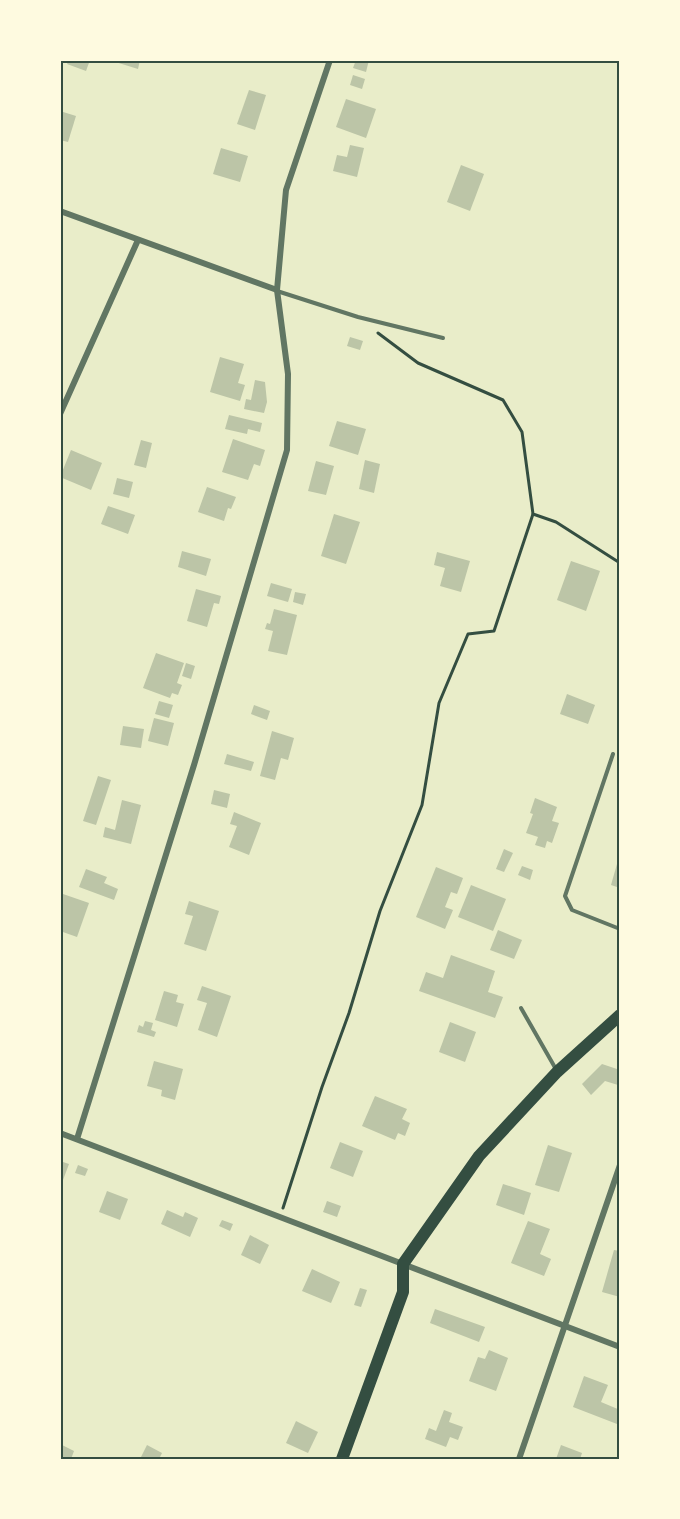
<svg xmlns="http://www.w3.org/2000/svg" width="680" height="1519" viewBox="0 0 680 1519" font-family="Inter,sans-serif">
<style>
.building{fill:#bcc5a7}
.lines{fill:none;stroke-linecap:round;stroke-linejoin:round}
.path{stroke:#344e41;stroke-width:3}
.service{stroke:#617663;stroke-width:4}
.minor{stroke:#617663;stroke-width:6}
.secondary{stroke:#344e41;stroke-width:12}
.neatline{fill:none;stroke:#344e41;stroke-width:2}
</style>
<rect width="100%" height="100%" fill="#e9edc9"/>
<g class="building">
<polygon points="69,60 90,60 86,71 67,64"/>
<polygon points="109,60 140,60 138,69"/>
<polygon points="356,60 369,60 366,72 353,68"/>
<polygon points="353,75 365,79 362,89 350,85"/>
<polygon points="249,90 266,95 255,130 237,124"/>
<polygon points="346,99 376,109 366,138 336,127"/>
<polygon points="60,111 76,116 68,142 60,140"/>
<polygon points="350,145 364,148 357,177 333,171 337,155 347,157"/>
<polygon points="221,148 248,156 240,182 213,174"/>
<polygon points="461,165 484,174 470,211 447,202"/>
<polygon points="350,337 363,341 360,350 347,346"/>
<polygon points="220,357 244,364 238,383 245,385 240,401 210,392"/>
<polygon points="255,380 265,382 267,402 264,413 244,409 246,399 251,400"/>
<polygon points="229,415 262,423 260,432 248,429 247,434 225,429"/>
<polygon points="337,421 366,429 358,455 329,446"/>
<polygon points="233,439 265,450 260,466 254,464 248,480 222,472"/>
<polygon points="141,440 152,443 146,468 134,465"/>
<polygon points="71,450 102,463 91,490 60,477"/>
<polygon points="365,460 380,464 374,493 359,489"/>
<polygon points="316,461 334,466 326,495 308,491"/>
<polygon points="117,478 133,482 129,498 113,494"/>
<polygon points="207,487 236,497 231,509 228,508 224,521 198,512"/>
<polygon points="108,506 135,515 128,534 101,524"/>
<polygon points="334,514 360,522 346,564 321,556"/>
<polygon points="182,551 211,559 206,576 178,567"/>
<polygon points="437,552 470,561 461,592 440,586 445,568 434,565"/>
<polygon points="571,561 600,571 586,611 557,600"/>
<polygon points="271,583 292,589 288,602 267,596"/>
<polygon points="196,589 221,596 219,604 214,603 207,627 187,621"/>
<polygon points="295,592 306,594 303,605 293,602"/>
<polygon points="274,609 297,615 287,655 268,651 273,631 265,629 267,623 270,624"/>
<polygon points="156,653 184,663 177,683 182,685 178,695 172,693 170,698 143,688"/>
<polygon points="186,663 195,666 191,679 182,676"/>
<polygon points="567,694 595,705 588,724 560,714"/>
<polygon points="159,701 173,705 169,718 155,714"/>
<polygon points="254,705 270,711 267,720 251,714"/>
<polygon points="154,718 174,723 168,746 148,741"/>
<polygon points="123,726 144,729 141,748 120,745"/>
<polygon points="272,731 294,738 288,760 281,758 275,780 260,776"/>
<polygon points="227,754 254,762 251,771 224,764"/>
<polygon points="98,776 111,780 96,825 83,821"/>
<polygon points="214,790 230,794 227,808 211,804"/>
<polygon points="535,798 557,807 552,821 559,823 552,843 547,841 545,848 535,845 538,837 526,833 533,814 530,813"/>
<polygon points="122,800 141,805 131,844 103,837 105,827 115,830"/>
<polygon points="234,812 261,823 249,855 229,847 237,826 230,824"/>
<polygon points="504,849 513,853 504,872 496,869"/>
<polygon points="619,857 620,857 620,888 611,885"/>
<polygon points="522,866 533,870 530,880 518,875"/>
<polygon points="436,867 463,878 457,894 451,892 445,907 453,910 445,929 416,917"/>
<polygon points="86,869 107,877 104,883 118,889 114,900 79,887"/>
<polygon points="471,885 506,899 493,931 458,917"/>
<polygon points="63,894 89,903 77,937 60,931 60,901"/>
<polygon points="189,901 219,911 206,951 184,944 193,916 185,914"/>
<polygon points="498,930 522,940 514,959 490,950"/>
<polygon points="451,955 495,971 488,992 503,997 495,1018 419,991 426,972 443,978"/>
<polygon points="202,986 231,996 217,1037 198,1030 207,1003 197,1000"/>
<polygon points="164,991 178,995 176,1002 184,1004 177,1027 155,1020"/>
<polygon points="145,1021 153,1023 151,1030 156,1032 154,1037 137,1032 139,1025 143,1027"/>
<polygon points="450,1022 476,1032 465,1062 439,1052"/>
<polygon points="154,1061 183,1069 175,1100 161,1096 162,1090 147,1086"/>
<polygon points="602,1064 620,1070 618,1085 605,1081 591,1095 582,1084"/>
<polygon points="375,1096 407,1109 402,1119 410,1123 405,1136 398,1133 395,1140 362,1126"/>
<polygon points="340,1142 363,1151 353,1177 330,1168"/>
<polygon points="548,1145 572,1153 559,1192 535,1185"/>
<polygon points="60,1161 69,1164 63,1180 60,1179"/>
<polygon points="78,1165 88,1169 85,1176 75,1173"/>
<polygon points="503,1184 531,1193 524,1215 496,1205"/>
<polygon points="107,1191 128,1199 120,1220 99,1212"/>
<polygon points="327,1201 341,1206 337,1217 323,1212"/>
<polygon points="167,1210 183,1217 185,1212 198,1218 190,1237 161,1224"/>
<polygon points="222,1220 233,1224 230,1231 219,1226"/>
<polygon points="528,1221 550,1229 540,1254 551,1259 544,1276 511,1263"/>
<polygon points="250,1235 269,1245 260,1264 241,1255"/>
<polygon points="614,1250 620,1251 620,1297 602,1292"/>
<polygon points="312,1269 340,1282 331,1303 302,1291"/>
<polygon points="360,1288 367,1290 361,1307 354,1305"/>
<polygon points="435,1309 485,1327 479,1342 430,1323"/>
<polygon points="489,1350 508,1358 496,1391 469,1381 478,1357 485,1359"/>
<polygon points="584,1376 608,1385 601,1402 620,1410 617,1424 573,1407"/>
<polygon points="444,1410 452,1413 449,1422 463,1427 458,1440 450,1437 446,1447 425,1439 429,1428 436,1431"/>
<polygon points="296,1421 318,1432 308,1453 286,1443"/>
<polygon points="60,1444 74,1451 71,1459 60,1459"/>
<polygon points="147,1445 162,1453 159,1459 140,1459"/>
<polygon points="561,1445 582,1453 580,1459 556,1459"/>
</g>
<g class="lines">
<g class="path">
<polyline points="378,333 418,363 503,400 522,432 533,514 556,522 620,563"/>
<polyline points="283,1208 322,1087 349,1013 380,911 422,805 439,703 468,634 494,631 533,514"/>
</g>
<g class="service">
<polyline points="277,291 358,317 443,338"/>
<polyline points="613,754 565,896 572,910 620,929"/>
<polyline points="521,1008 557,1071"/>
</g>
<g class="minor">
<polyline points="60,211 277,290"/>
<polyline points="60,414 138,240"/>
<polyline points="60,1133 620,1347"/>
<polyline points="77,1139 194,765 287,450 288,374 277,290 286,190 330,60"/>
<polyline points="519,1459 620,1165"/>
</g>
<polyline class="secondary" points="342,1459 403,1292 403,1264 479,1156 557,1072 620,1015"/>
</g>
<rect width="680" height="1519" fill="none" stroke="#fefae0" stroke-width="123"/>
<rect x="62" y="62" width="556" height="1396" class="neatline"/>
</svg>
